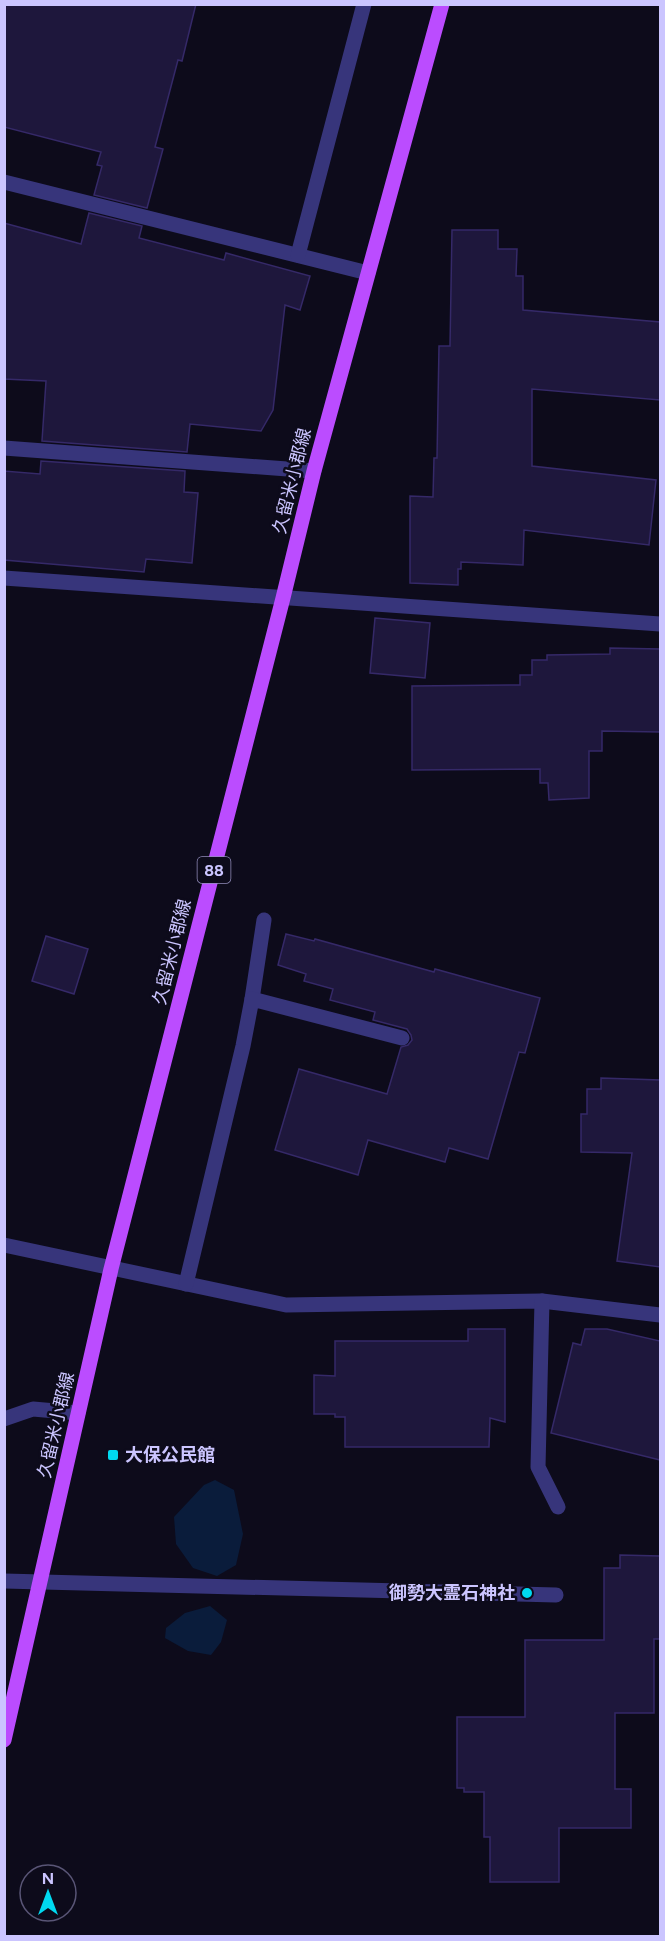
<svg xmlns="http://www.w3.org/2000/svg" width="665" height="1941" viewBox="0 0 665 1941" font-family="Figtree,'Noto Sans JP',sans-serif">
<style>
.water{fill:#0a1c3b}
.building{fill:#1e173c;stroke:#352968;stroke-width:1.5}
.lines{fill:none;stroke-linecap:round;stroke-linejoin:round}
.minor{stroke:#37357b;stroke-width:15}
.major{stroke:#bb4cff;stroke-width:15}
.poi-dot{fill:#00d9f0;stroke:#0d0b1b;stroke-width:2}
.labels{text-anchor:middle;stroke-width:5;stroke-linejoin:round;paint-order:stroke}
.shield{fill:#0d0b1b;stroke:#928dbb;stroke-width:1.5}
.shield-label{font-size:16px;font-weight:bold;fill:#cbc5ff}
.street-label{font-size:18px;fill:#cbc5ff;stroke:#0d0b1b}
.poi-label{font-size:18px;font-weight:bold;fill:#cbc5ff;stroke:#0d0b1b;text-anchor:start}
</style>
<rect width="100%" height="100%" fill="#0d0b1b"/>
<g class="water">
<polygon points="215,1480 234,1490 243,1534 236,1565 217,1576 193,1568 176,1544 174,1517 204,1485"/>
<polygon points="210,1606 227,1620 221,1642 211,1655 188,1651 165,1638 166,1628 185,1613"/>
</g>
<g class="building">
<polygon points="4,4 196,4 182,61 178,60 155,147 163,149 147,208 94,195 102,166 97,165 101,152 4,127"/>
<polygon points="89,213 142,226 139,238 224,260 226,253 310,276 300,310 285,305 273,410 261,431 190,424 187,452 42,441 46,381 4,379 4,223 81,244"/>
<polygon points="452,230 498,230 498,249 517,249 516,276 523,276 523,310 660,322 660,400 532,389 532,466 656,480 649,545 524,530 523,565 461,562 461,569 458,569 458,585 410,583 410,496 433,497 434,458 437,458 439,346 450,346"/>
<polygon points="41,461 185,471 184,492 198,493 192,563 146,559 144,572 4,560 4,471 40,474"/>
<polygon points="375,618 430,623 425,678 370,673"/>
<polygon points="610,648 660,649 660,732 602,731 602,751 589,751 589,798 549,800 548,783 540,783 540,769 412,770 412,686 520,685 520,675 532,675 532,660 547,660 547,655 610,654"/>
<polygon points="286,934 314,941 315,939 434,972 435,969 540,998 525,1053 519,1052 488,1159 449,1148 445,1162 368,1140 358,1175 275,1150 299,1069 387,1094 401,1047 408,1045 412,1040 411,1035 407,1029 373,1020 375,1012 330,1000 333,989 304,981 306,974 278,965"/>
<polygon points="46,936 88,949 74,994 32,981"/>
<polygon points="601,1078 660,1080 660,1267 617,1261 632,1153 581,1152 581,1114 587,1114 587,1089 601,1089"/>
<polygon points="468,1329 505,1329 505,1422 490,1418 489,1447 345,1447 345,1417 335,1417 335,1414 314,1414 314,1375 335,1376 335,1341 468,1341"/>
<polygon points="585,1329 607,1329 660,1341 660,1460 551,1433 573,1343 581,1345"/>
<polygon points="620,1555 660,1556 660,1639 654,1639 654,1713 615,1713 615,1789 631,1789 631,1828 559,1828 559,1882 490,1882 490,1837 484,1837 484,1792 464,1792 464,1788 457,1788 457,1717 525,1717 525,1640 604,1640 604,1568 620,1568"/>
</g>
<g class="lines">
<g class="minor">
<polyline points="4,182 368,273"/>
<polyline points="298,255 364,4"/>
<polyline points="4,448 314,471"/>
<polyline points="4,578 660,624"/>
<polyline points="252,999 264,920"/>
<polyline points="4,1245 286,1305 542,1301 660,1315"/>
<polyline points="186,1284 243,1046 252,999 402,1038"/>
<polyline points="542,1301 538,1467 558,1507"/>
<polyline points="4,1419 33,1409 78,1413"/>
<polyline points="4,1581 556,1595"/>
</g>
<polyline class="major" points="4,1740 111,1269 283,598 314,471 442,4"/>
</g>
<g class="poi-dot">
<rect x="107" y="1449" width="12" height="12" rx="3"/>
<circle cx="527" cy="1593" r="6"/>
</g>
<g class="labels">
<rect class="shield" x="197.5" y="857" width="33" height="26" rx="4.5"/>
<g class="shield-label">
<text x="214" y="876">88</text>
</g>
<g class="street-label">
<text transform="translate(292 481) rotate(-76)" y="6">久留米小郡線</text>
<text transform="translate(172 952) rotate(-76)" y="6">久留米小郡線</text>
<text transform="translate(56 1425) rotate(-77)" y="6">久留米小郡線</text>
</g>
<g class="poi-label">
<text x="125" y="1461">大保公民館</text>
<text x="515" y="1599" text-anchor="end">御勢大霊石神社</text>
</g>
</g>
<rect width="665" height="1941" fill="none" stroke="#cbc5ff" stroke-width="12"/>
<g transform="translate(48 1893)"><circle r="28" fill="#0d0b1b" stroke="#595576" stroke-width="1.5"/>
<path d="M0-4.5L10 22L0 15L-10 22Z" fill="#00d9f0"/>
<text y="-9" font-size="16" font-weight="bold" text-anchor="middle" fill="#cbc5ff">N</text>
</g>
</svg>
